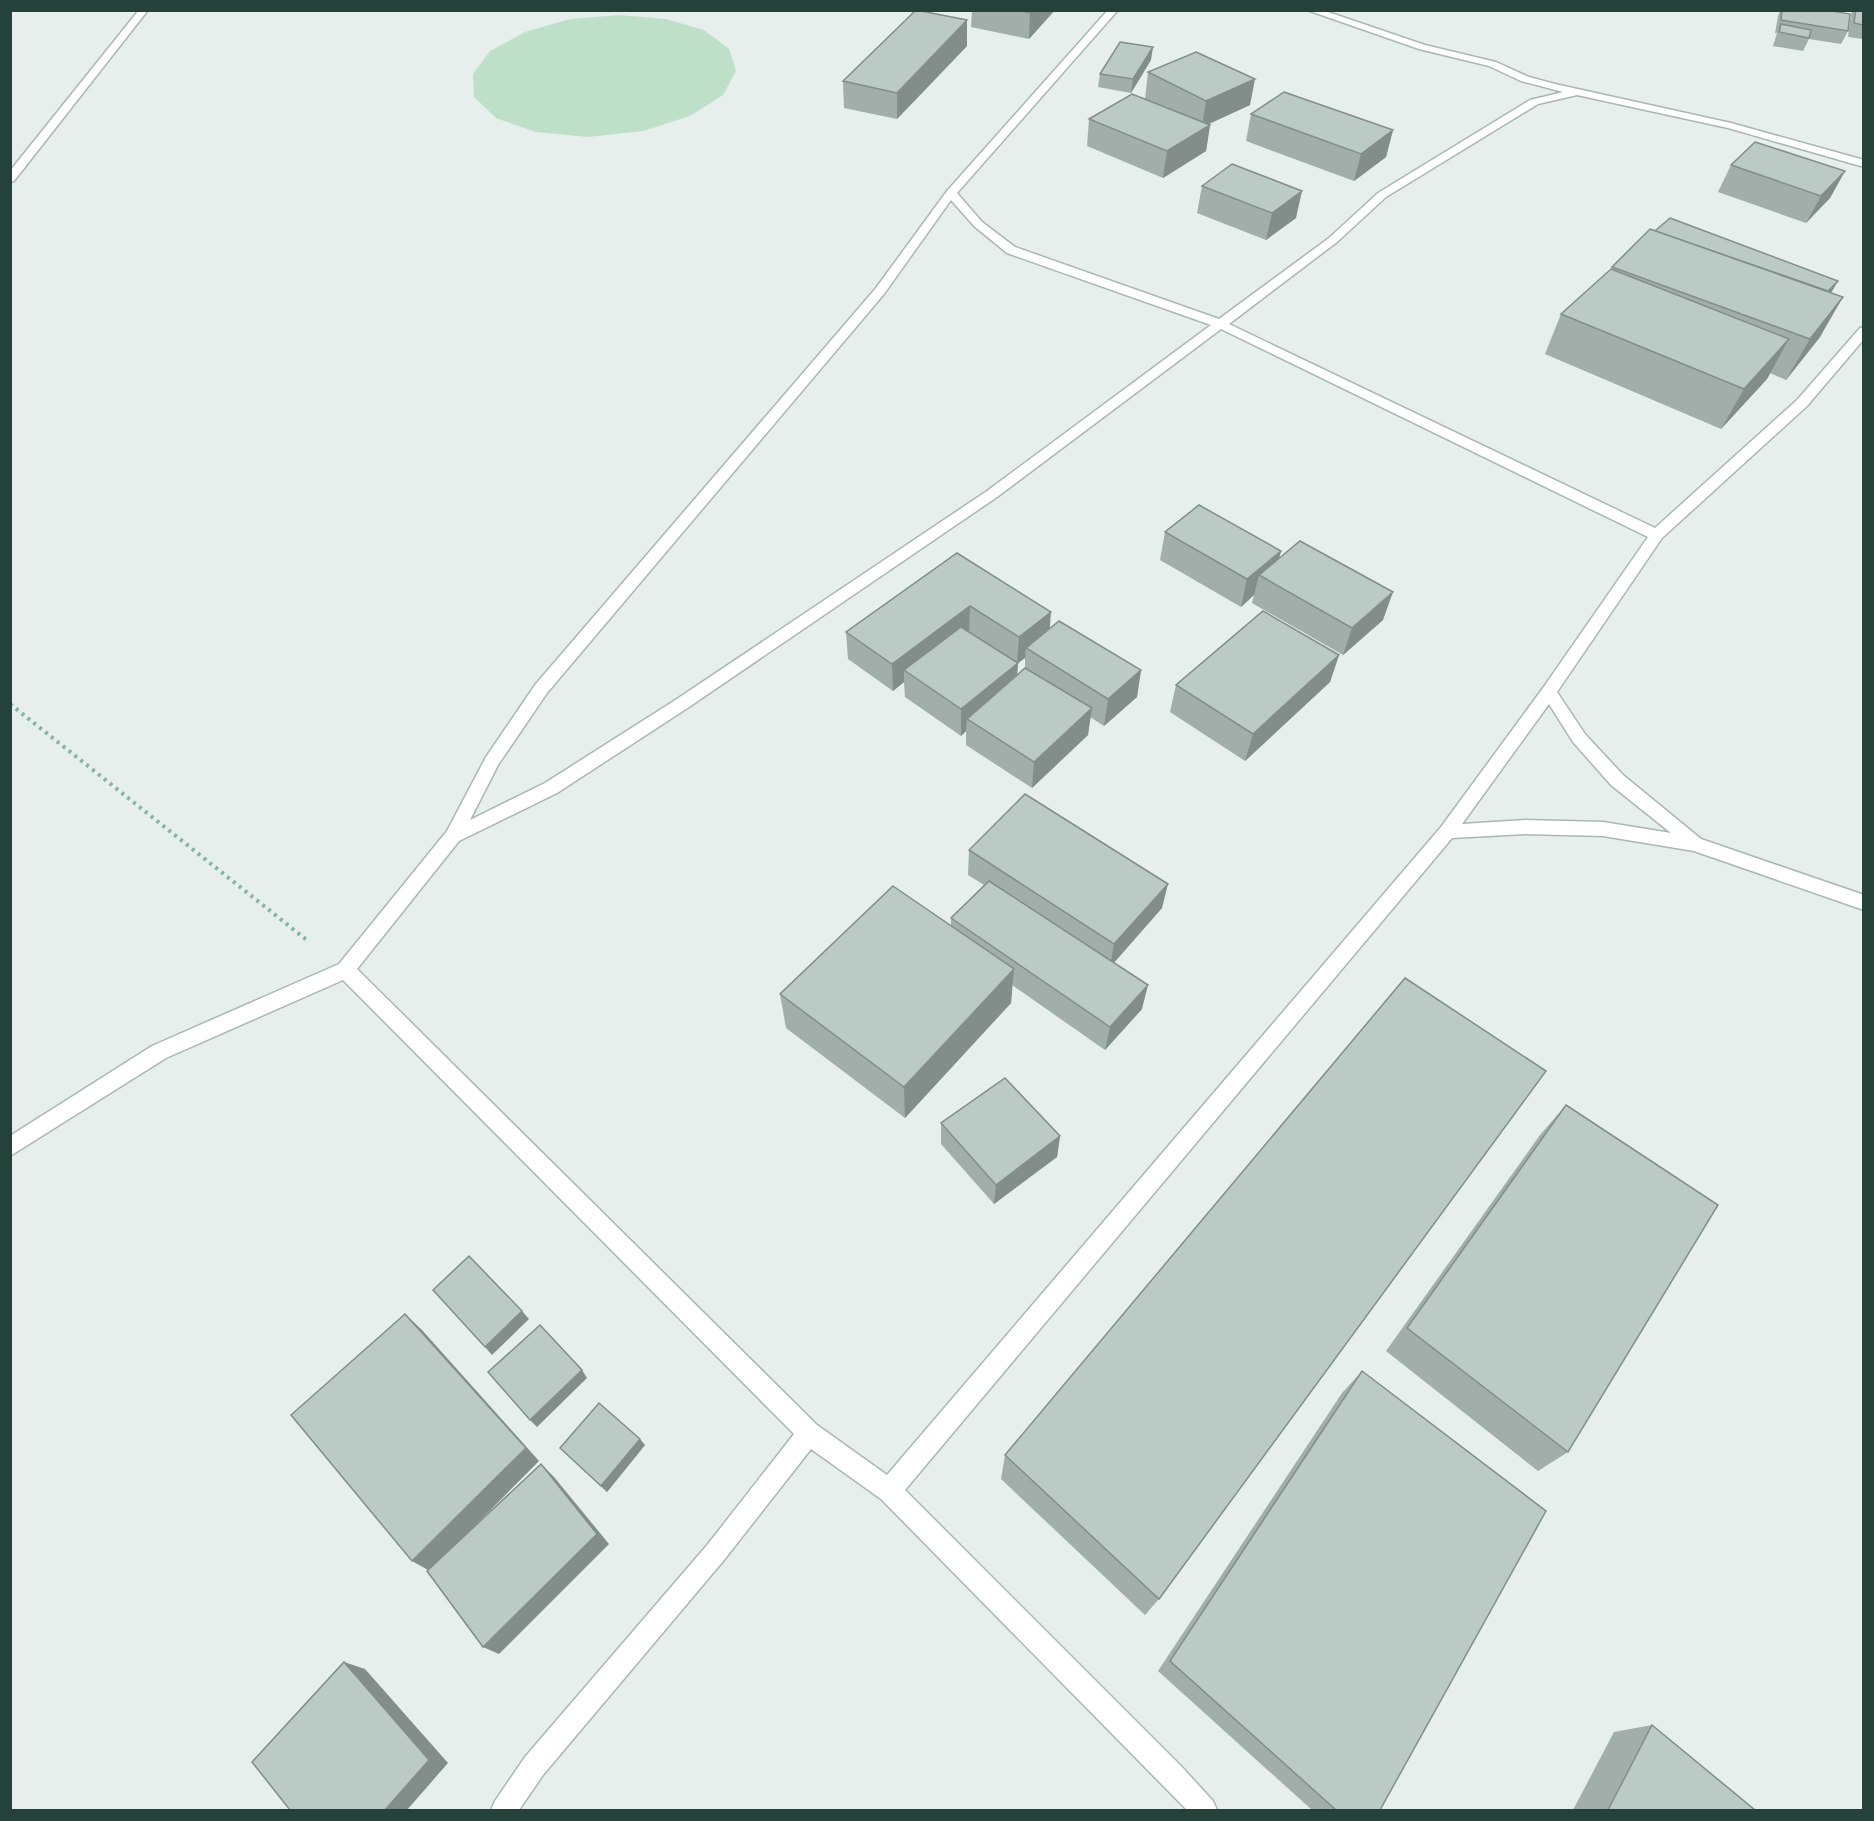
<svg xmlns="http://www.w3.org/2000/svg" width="1874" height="1821" viewBox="0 0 1874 1821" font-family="Barlow,sans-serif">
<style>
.green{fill:#bfe0c8}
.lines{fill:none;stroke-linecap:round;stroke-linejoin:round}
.minor-casing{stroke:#a8b8b2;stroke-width:3}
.path{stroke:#86b3a5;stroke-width:4;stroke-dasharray:3 4.5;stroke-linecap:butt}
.minor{fill:#fff;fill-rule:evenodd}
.wall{fill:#a1aea9;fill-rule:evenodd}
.shaded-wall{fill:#838d89}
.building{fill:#bbcac4;stroke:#838d89;stroke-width:1.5}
</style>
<rect width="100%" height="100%" fill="#e6efeb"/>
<polygon class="green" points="619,15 666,19 704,30 729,49 736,71 723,95 690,116 643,131 588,137 536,132 496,118 474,97 473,74 490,51 525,32 570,19"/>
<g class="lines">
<g class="minor-casing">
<g id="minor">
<polygon points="139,10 148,10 14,181 10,182 10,171"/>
<path d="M1108,10H1118L957,193L982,222L1015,247L1219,319L1329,238L1378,193L1530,100L1563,92L1521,81L1489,66L1419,49L1307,10H1322L1425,45L1496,62L1529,77L1555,84L1731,123L1864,160V167L1728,128L1577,95L1538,104L1386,197L1337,242L1229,324L1655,528L1797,400L1860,328L1864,327V339L1807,406L1662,538L1557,692L1585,734L1623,775L1701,839L1864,895V910L1694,851L1603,836L1525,834L1452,838L905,1490L1181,1766L1213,1801L1217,1810H1187L881,1499L811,1449L724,1560L543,1775L519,1810H491L495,1801L525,1757L708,1544L794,1434L343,980L166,1058L10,1156V1136L152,1046L339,964L447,831L486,757L535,685L876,288L947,191ZM951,200L974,226L1007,253L1211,325L987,491L677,699L545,783L470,820L498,765L547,693L884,294ZM1221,329L1648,537L1543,688L1441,827L887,1475L817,1425L357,969L459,841L557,793L689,707L997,497ZM1549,704L1573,742L1611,785L1671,833L1603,822L1525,820L1462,824Z"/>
</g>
</g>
<polyline class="path" points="10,704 308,941"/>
<use href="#minor" class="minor"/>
</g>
<g class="wall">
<polygon points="972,10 1055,10 1029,39 971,27"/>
<polygon points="1777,10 1836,10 1835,12 1848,31 1841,44 1809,39 1803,51 1773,46 1777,33 1775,33 1778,16 1780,11"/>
<polygon points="1853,10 1863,10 1863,39 1848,37 1851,14"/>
<polygon points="967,46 897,119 844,108 843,81"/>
<polygon points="1151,60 1131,93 1098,87 1100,74"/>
<polygon points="1148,72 1250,105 1209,124 1210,125 1206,151 1163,178 1087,146 1089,119 1145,99"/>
<polygon points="1251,114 1393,130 1386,157 1354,181 1246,141"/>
<polygon points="1731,165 1845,171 1830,198 1806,223 1718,192"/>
<polygon points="1202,186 1296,218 1266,240 1197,213"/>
<polygon points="1612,267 1832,293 1820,337 1786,380 1770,373 1767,379 1721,429 1545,354 1561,314 1611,270"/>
<polygon points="1165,532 1281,551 1279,559 1383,620 1343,655 1252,603 1254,595 1241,607 1160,560"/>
<path d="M957,553L1050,629L1141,670L1137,697L1104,726L1090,717L1088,735L1032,788L966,745V731L961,736L905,697L904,682L893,691L848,659L846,632ZM1025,658V669L1017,675L1018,663Z"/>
<polygon points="1339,655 1330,682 1245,761 1170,712 1176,685"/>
<polygon points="969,850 1162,908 1114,963 1142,1009 1105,1050 1012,985 1011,1003 905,1118 786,1028 780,994 951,926 951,918 984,885 968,875"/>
<polygon points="1566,1105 1568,1452 1538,1471 1386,1351 1540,1135"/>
<polygon points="941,1123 1060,1136 1057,1157 994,1204 941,1144"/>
<polygon points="1362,1371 1380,1810 1312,1810 1158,1671 1342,1393"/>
<polygon points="645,1445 607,1492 560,1448"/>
<polygon points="1005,1455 1159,1599 1145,1615 1001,1479"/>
<polygon points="1652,1725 1755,1810 1573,1810 1614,1732"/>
</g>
<g class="shaded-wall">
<polygon points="1033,10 1055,10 1029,39 1030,13"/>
<polygon points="967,20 967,46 897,119 897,93"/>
<polygon points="1153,47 1151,60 1131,93 1133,79"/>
<polygon points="1255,79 1250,105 1202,127 1206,101"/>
<polygon points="1210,125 1206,151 1163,178 1167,151"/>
<polygon points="1393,130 1386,157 1354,181 1361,154"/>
<polygon points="1845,171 1830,198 1806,223 1821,196"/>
<polygon points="1302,191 1296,218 1266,240 1272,213"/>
<polygon points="1838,281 1822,309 1820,299"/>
<polygon points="1843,297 1820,337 1786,380 1810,339"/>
<polygon points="1789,339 1767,379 1721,429 1744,389"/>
<polygon points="1281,551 1274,579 1259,575 1254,595 1241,607 1247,579"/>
<polygon points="1393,592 1383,620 1343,655 1352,628"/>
<polygon points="970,606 969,633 904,670 904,682 893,691 892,664"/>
<polygon points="1051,612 1049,639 1026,648 1025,658 1017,664 1019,637"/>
<polygon points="1339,655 1330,682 1245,761 1253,734"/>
<polygon points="1018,663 1016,690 967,719 966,731 961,736 961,709"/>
<polygon points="1141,670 1137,697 1104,726 1108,699"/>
<polygon points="1092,708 1088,735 1032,788 1034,762"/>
<polygon points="1168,884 1162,908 1110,967 1114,944"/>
<polygon points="1014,969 1011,1003 905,1118 904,1087"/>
<polygon points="1148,985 1142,1009 1105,1050 1110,1027"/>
<polygon points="1060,1136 1057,1157 994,1204 996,1185"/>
<polygon points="522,1311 529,1319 492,1355 485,1347"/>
<polygon points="405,1314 422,1330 539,1461 430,1571 412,1561"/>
<polygon points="582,1370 587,1378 537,1427 530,1420"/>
<polygon points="640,1439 645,1445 607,1492 601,1486"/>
<polygon points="541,1464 554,1477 609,1544 499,1654 483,1647"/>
<polygon points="344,1662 365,1669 448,1763 407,1810 385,1810"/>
</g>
<g class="building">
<polygon points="916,10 967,20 897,93 843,81"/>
<polygon points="1017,10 1033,10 1030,13"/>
<polygon points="1782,10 1826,10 1850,14 1848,31 1781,20"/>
<polygon points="1856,10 1863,10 1863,25 1854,23"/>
<polygon points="1781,24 1811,30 1809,38 1779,32"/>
<polygon points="1120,42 1153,47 1133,79 1100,74"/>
<polygon points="1196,52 1255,79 1206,101 1148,72"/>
<polygon points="1284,92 1393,130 1361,154 1251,114"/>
<polygon points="1132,94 1210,125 1167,151 1089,119"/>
<polygon points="1755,142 1845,171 1821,196 1731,165"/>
<polygon points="1232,164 1302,191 1272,213 1202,186"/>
<polygon points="1670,218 1838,281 1828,291 1655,231"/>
<polygon points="1650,229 1843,297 1810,339 1612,267"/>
<polygon points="1611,269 1789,339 1744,389 1561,314"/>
<polygon points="1199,505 1281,551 1247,579 1165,532"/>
<polygon points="1300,541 1393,592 1352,628 1259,575"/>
<polygon points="957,553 1051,612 1019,637 970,606 892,664 846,632"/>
<polygon points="1263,611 1339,655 1253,734 1176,685"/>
<polygon points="1059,621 1141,670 1108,699 1026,648"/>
<polygon points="961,627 1018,663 961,709 904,670"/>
<polygon points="1025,668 1092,708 1034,762 967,719"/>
<polygon points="1025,794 1168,884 1114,944 969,850"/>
<polygon points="989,881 1148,985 1110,1027 951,918"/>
<polygon points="893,886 1014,969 904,1087 780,994"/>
<polygon points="1405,978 1546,1071 1159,1599 1005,1455"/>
<polygon points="1005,1078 1060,1136 996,1185 941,1123"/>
<polygon points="1566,1105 1718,1205 1568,1452 1407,1328"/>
<polygon points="469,1256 522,1311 485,1347 433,1290"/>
<polygon points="405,1314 526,1448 412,1561 291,1415"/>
<polygon points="540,1325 582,1370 530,1420 488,1372"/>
<polygon points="1362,1371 1546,1511 1380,1810 1336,1810 1170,1661"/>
<polygon points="599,1403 640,1439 601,1486 560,1448"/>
<polygon points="541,1464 597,1534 483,1647 427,1571"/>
<polygon points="344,1662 429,1760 385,1810 290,1810 252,1762"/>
<polygon points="1652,1725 1755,1810 1608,1810"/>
</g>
<rect width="1874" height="1821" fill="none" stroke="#24423a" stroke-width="24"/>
</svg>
